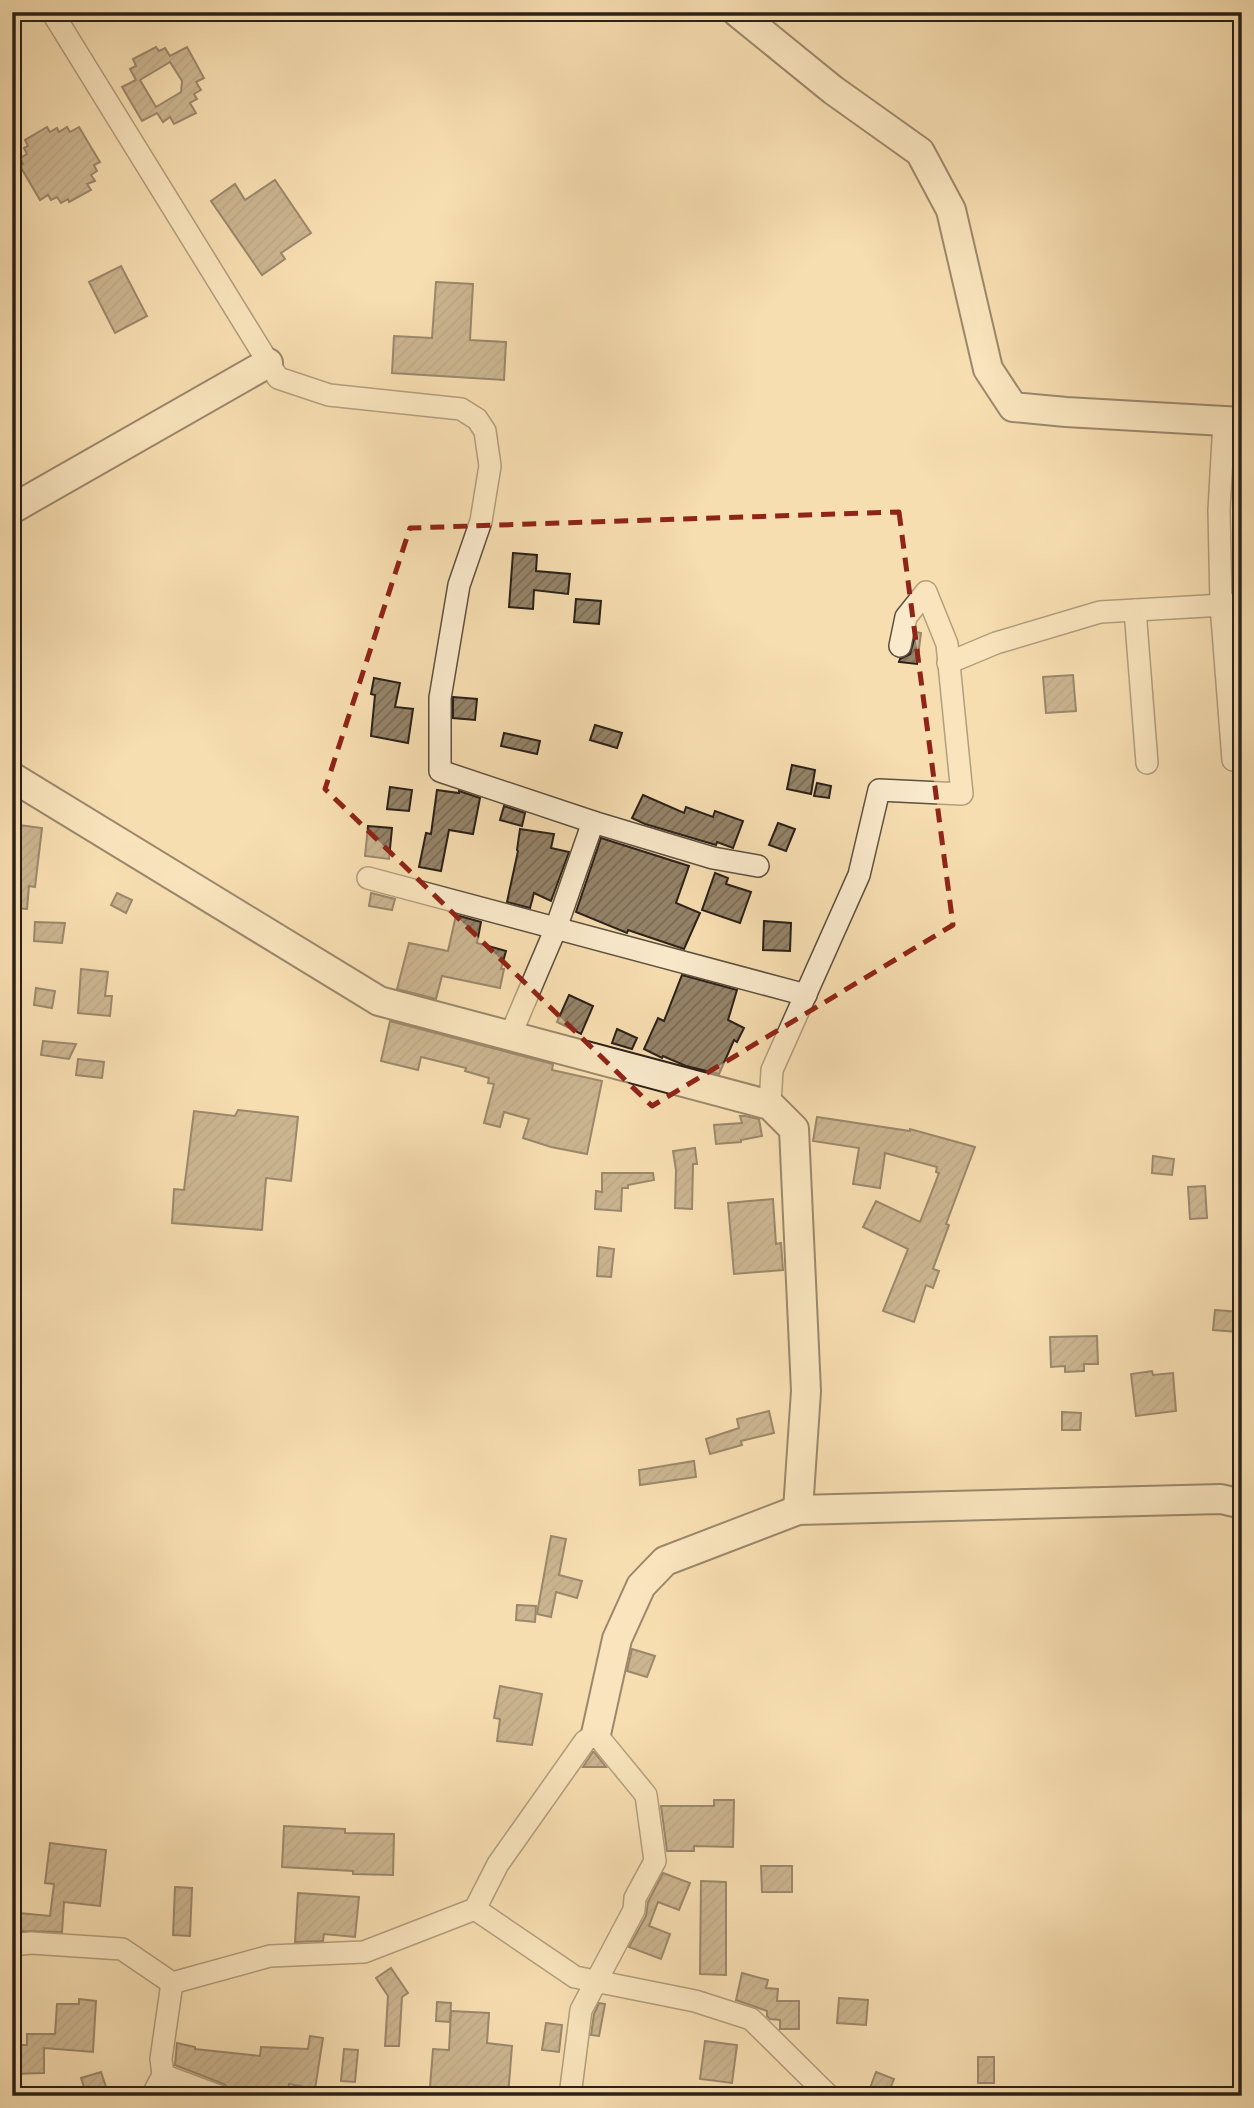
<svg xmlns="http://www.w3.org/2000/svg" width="1254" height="2108" viewBox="0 0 1254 2108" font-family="'Gentium Book Plus',serif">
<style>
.building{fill:url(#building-hatch);stroke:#2b2019;stroke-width:2;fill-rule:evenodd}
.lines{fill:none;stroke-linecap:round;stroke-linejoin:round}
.street-casing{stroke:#5e503f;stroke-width:24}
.secondary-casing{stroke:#2b2019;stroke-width:32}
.street{stroke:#faeacc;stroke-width:21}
.secondary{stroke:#faeacc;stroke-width:28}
.marked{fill:none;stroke:#8f2418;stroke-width:5;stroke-dasharray:14 9;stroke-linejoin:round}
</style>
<defs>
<pattern id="building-hatch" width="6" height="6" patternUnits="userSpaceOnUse" patternTransform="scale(1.75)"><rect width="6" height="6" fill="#958368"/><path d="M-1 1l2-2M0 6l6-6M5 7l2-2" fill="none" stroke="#7a6b55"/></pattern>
</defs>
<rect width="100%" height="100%" fill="#f7deb1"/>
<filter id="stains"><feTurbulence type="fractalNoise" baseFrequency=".00286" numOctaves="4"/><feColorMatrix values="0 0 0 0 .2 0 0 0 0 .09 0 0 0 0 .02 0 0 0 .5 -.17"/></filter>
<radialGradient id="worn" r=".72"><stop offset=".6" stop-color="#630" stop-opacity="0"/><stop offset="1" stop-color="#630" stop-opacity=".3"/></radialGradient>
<g class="building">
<path d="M156,47L159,51L165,48L170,56L187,47L204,78L196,82L201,90L194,94L197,99L190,103L196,113L174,124L170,117L163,122L157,113L142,121L122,87L136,80L130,69L136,66L133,59ZM170,62L182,81L181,92L156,107L140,80Z"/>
<polygon points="47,127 50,132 57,128 59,132 67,127 70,132 79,127 100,162 94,165 97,171 91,175 95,181 87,184 91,190 69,202 68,199 61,203 57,197 51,200 48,195 40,200 20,166 23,164 20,158 27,154 24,148 28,146 25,140"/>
<polygon points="275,180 311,233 281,253 285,259 262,275 211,201 235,184 245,200"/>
<polygon points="121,266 147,316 115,333 89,282"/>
<polygon points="436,282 473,284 470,340 506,342 504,380 392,373 394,336 432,338"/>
<polygon points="513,553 537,555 536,571 570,574 568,594 534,590 533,609 509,607"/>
<polygon points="576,599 601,601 599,624 574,622"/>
<polygon points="916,632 921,633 917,664 899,662 900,659 910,654"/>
<polygon points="1073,675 1076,711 1046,713 1043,677"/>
<polygon points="374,678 400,683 395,707 413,709 408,743 371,736 375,695 371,694"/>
<polygon points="453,697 477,699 475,720 453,718"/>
<polygon points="595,725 622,733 617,748 590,740"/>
<polygon points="504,733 540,741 537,754 501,746"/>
<polygon points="792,765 815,770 811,794 787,789"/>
<polygon points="817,783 831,786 829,798 814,796"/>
<polygon points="390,787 412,790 409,811 387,809"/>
<polygon points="437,790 459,793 459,791 480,798 473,834 449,830 441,871 419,867 426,833 431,834"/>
<polygon points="643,795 684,813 686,807 713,817 715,811 743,821 733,848 717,842 716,845 645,824 632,818"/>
<polygon points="504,806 525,813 522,826 500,820"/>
<polygon points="778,823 795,829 786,851 769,845"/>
<polygon points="12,824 42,828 35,887 29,886 27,909 12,908"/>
<polygon points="368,826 392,828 389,859 365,856"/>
<polygon points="520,829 554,834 551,848 569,852 551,901 534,893 530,908 507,902 518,851 517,850"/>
<polygon points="601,838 689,866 676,903 700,913 684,949 628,930 627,933 576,912"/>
<polygon points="715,873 728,878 726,884 751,892 740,923 702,910"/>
<polygon points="117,893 132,900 126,913 111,905"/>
<polygon points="371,893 395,899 392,910 369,906"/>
<polygon points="456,915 481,922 477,943 506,951 501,969 504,969 500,988 442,976 436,999 397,989 409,943 448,951"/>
<polygon points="764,921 791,923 790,951 763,950"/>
<polygon points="35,922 65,923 62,943 34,941"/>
<polygon points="81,969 108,972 105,996 112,996 110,1016 78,1013"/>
<polygon points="682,975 737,990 728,1020 744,1028 737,1042 734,1040 719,1074 686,1066 663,1056 662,1058 644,1049 658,1018 664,1021"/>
<polygon points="36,988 55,991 52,1008 34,1005"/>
<polygon points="569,995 593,1006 581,1034 557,1022"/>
<polygon points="390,1021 553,1064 552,1070 602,1081 587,1154 551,1147 523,1138 529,1119 504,1112 500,1127 484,1123 494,1084 488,1083 489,1078 465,1071 466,1068 421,1057 418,1070 381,1061"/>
<polygon points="617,1029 637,1038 632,1049 612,1043"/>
<polygon points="43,1041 76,1044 69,1059 41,1055"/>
<polygon points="78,1059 104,1062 102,1078 76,1075"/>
<polygon points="238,1110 298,1117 291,1181 266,1178 262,1230 172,1223 174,1189 184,1190 194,1111 235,1116"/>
<polygon points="740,1116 745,1116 759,1119 762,1136 741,1140 741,1142 716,1144 714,1125 742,1123"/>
<polygon points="817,1117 910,1131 910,1129 975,1147 946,1224 949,1225 933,1269 939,1271 933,1288 926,1285 914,1322 883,1311 908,1249 863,1227 876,1201 920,1222 939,1173 936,1172 937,1167 885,1153 880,1188 853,1184 859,1148 813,1141"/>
<polygon points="695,1148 697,1164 693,1164 692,1209 675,1208 676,1170 673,1151"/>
<polygon points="1153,1156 1174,1159 1172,1175 1152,1173"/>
<polygon points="602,1173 653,1173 654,1180 628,1185 628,1188 622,1188 621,1211 595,1209 596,1191 602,1192"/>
<polygon points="1205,1186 1207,1218 1190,1219 1188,1187"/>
<polygon points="773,1199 776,1244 781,1243 783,1270 734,1274 728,1203"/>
<polygon points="599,1247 614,1249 611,1277 597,1276"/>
<polygon points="1215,1310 1240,1312 1238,1332 1213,1330"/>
<polygon points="1097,1336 1098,1364 1084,1364 1084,1371 1065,1372 1065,1366 1051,1367 1050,1337"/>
<polygon points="1152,1371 1153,1375 1173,1373 1176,1411 1136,1416 1131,1374"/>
<polygon points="769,1411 774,1433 741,1441 742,1445 710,1454 706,1439 739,1428 737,1419"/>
<polygon points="1062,1412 1081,1413 1080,1430 1062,1430"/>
<polygon points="694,1461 696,1477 640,1485 639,1470"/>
<polygon points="551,1536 566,1539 559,1575 582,1581 577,1598 556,1592 551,1617 537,1614"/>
<polygon points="517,1605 536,1606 535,1622 516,1620"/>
<polygon points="632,1649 655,1656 647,1677 627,1671"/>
<polygon points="500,1686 542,1694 532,1745 497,1741 500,1719 494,1718"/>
<polygon points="593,1752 594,1752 606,1767 583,1767"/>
<polygon points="714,1800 734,1800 733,1847 694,1846 694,1851 667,1851 661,1806 714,1806"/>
<polygon points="284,1826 345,1829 345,1833 394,1834 393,1875 353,1874 353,1871 282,1867"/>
<polygon points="50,1843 106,1850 100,1906 64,1902 62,1932 19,1931 20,1913 50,1916 54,1884 45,1883"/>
<polygon points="761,1866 792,1866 792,1892 762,1892"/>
<polygon points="663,1873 690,1883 679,1910 658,1902 649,1926 670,1934 661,1959 629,1947 646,1916 648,1902"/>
<polygon points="701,1881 726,1882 726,1975 700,1974"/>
<polygon points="175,1887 192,1888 190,1936 173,1935"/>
<polygon points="298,1893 359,1897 355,1937 324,1934 323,1941 295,1942"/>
<polygon points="391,1968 408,1993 402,1997 399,2046 385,2046 388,1996 376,1978"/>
<polygon points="742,1973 768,1980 766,1988 778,1989 777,2001 799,2001 799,2029 780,2029 780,2020 770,2019 767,2016 767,2011 736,2000"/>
<polygon points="839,1998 868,2000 866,2025 837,2023"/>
<polygon points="79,1999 96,2001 93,2052 44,2048 44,2073 12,2074 12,2045 27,2045 27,2034 55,2034 57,2004 79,2004"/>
<polygon points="437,2002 451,2003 450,2022 436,2021"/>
<polygon points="599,2003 605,2004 599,2036 591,2035 594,2014"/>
<polygon points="451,2011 489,2013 487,2043 512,2046 508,2096 484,2095 484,2093 430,2087 433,2049 449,2050"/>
<polygon points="546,2023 562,2025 559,2052 542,2050"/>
<polygon points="310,2036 323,2038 315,2089 289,2084 288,2096 275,2096 275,2094 239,2089 238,2092 231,2091 224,2084 175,2065 177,2043 195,2047 195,2049 260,2056 261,2047 308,2049"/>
<polygon points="705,2041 737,2045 732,2083 700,2079"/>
<polygon points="344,2049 358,2050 355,2082 341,2081"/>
<rect x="978" y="2057" width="16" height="26"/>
<polygon points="101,2072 109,2096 87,2096 81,2078"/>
<polygon points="876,2072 894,2079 887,2096 867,2096"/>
</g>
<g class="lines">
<g class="street-casing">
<g id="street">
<polyline points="52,12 278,378 329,395 461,409 477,419 485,431 490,466 481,521 459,585 440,698 440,771 593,822 713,858 758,866"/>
<polyline points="1224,421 1219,510 1221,605 1233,760"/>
<polyline points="1135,610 1147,763"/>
<polyline points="948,663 996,643 1100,612 1242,604"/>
<polyline points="368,878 806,995"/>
<polyline points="510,1036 556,928 593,822"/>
<polyline points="770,1105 772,1070 859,875 879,790 962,794 947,644 926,592 906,617 900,646"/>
<polyline points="12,1945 31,1943 122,1949 172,1983 270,1956 364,1952 475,1909"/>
<polyline points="163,2075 219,2096"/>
<polyline points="152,2096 163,2075 161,2059 172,1983"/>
<polyline points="570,2096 581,2010 634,1910 635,1898 655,1861 646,1795 596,1734 585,1741 498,1864 475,1909 575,1977 695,2001 751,2019 829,2096"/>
</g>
</g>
<g class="secondary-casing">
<g id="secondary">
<polyline points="737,12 833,90 920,152 951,210 988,369 1013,407 1066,412 1242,422"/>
<polyline points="12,509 268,363"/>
<polyline points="12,777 379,1001 770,1105 794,1129 806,1391 798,1510"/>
<polyline points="596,1734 617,1639 641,1586 665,1561 798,1510 1221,1499 1242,1504"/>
</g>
</g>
<use href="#street" class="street"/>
<use href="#secondary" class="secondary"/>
</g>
<path d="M0 0H1254V2108H0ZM899,512L953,925L652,1106L325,789L410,528Z" fill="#f7deb1" fill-opacity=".55" fill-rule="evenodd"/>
<path class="marked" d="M899,512L953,925L652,1106L325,789L410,528Z"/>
<rect width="1254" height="2108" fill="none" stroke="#f7deb1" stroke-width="42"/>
<rect x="14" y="14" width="1226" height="2080" fill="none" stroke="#2b2019" stroke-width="3.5"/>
<rect x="21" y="21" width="1212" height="2066" fill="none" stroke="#2b2019" stroke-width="2"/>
<rect width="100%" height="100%" filter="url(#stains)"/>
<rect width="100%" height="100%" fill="url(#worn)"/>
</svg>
